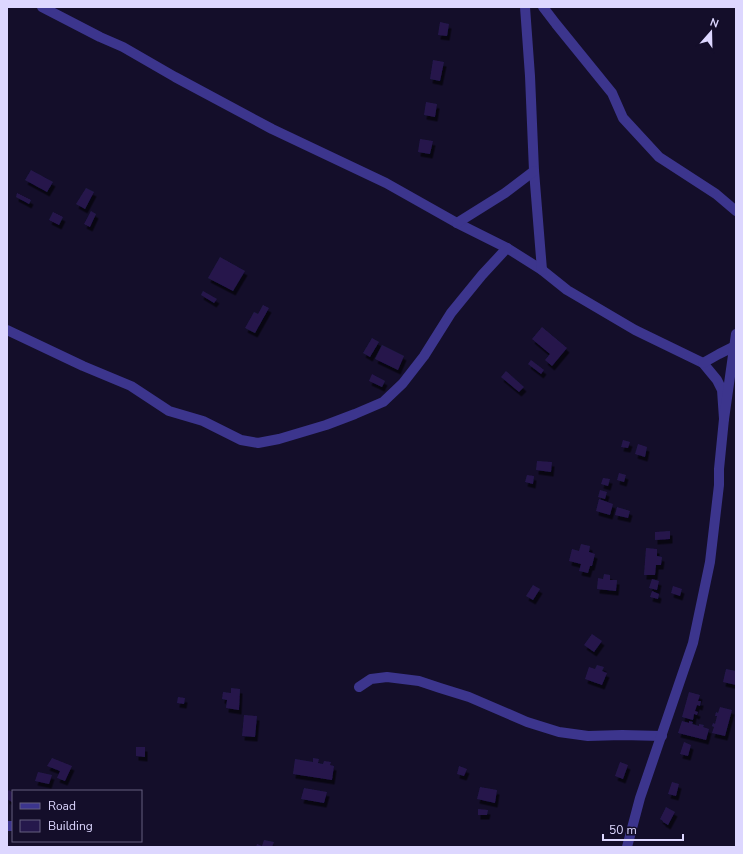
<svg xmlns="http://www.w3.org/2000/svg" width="743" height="854" viewBox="0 0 743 854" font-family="'Nunito Sans',sans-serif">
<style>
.building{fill:#25184c;filter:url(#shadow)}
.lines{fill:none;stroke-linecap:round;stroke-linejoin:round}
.minor{stroke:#3c358d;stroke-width:10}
</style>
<defs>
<filter id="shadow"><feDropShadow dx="2.5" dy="4.5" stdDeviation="0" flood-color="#0009"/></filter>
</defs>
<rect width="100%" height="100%" fill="#140e2a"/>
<g class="building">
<polygon points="440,22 449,24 447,36 438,35"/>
<polygon points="433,60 444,62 440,81 430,79"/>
<polygon points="426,102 437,104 435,117 424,115"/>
<polygon points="420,139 433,141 430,154 418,152"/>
<polygon points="31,170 53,182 47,192 25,180"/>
<polygon points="86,188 94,192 85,209 76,204"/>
<polygon points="17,193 31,200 29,204 16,197"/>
<polygon points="91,211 96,214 90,227 84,224"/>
<polygon points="53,212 63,217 59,225 49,220"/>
<polygon points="220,257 245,271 233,291 208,278"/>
<polygon points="203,291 217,299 214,303 201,295"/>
<polygon points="263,305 269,308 255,333 245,328 254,312 258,314"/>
<polygon points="542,327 567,348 552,366 545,360 550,354 532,339"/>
<polygon points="372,338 379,342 370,357 363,353"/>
<polygon points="382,345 404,356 398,370 375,359"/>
<polygon points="531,360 544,370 541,374 528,364"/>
<polygon points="506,371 524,387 519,392 501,377"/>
<polygon points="372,374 385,381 382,387 369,381"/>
<polygon points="623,440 630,442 628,448 621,447"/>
<polygon points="638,444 647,447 645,457 635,454"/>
<polygon points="537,461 552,462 551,472 536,470"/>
<polygon points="619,473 626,475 624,482 617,480"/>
<polygon points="527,475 534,476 533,484 525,482"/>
<polygon points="603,478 610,479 608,486 601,484"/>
<polygon points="600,490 607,492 605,499 598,497"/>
<polygon points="599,499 613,504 610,515 596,511"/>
<polygon points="617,507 630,511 628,518 615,515"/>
<polygon points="670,531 670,539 655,540 655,532"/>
<polygon points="581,544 590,546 589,552 595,554 592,566 590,566 588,573 579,571 581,564 569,561 572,549 579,551"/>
<polygon points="646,548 657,549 657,556 662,557 661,565 656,565 655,575 644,575"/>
<polygon points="604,574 610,575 610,580 617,580 616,591 597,589 598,578 603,579"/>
<polygon points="652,579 659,581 657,590 649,588"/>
<polygon points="533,585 540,589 533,600 526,596"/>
<polygon points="673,586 682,589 680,596 671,593"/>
<polygon points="652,591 659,594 658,599 650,597"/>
<polygon points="592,634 602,641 594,652 584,645"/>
<polygon points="597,665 604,667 602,671 607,673 602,685 585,679 589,667 595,669"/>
<polygon points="726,669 736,671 736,685 723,682"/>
<polygon points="231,688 240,689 239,710 226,708 227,700 222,699 223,692 231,693"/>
<polygon points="689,692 700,695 698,701 701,701 700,706 697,705 695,711 698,712 697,715 694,714 693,720 682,717"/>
<polygon points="178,697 185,698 184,704 177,703"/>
<polygon points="720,707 732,710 725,736 712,733 714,727 712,726 713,723 715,724 717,716 715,716 716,712 718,713"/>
<polygon points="244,715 257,716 255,737 242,736"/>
<polygon points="682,721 689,723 689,721 693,722 692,724 699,726 699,724 704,725 703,727 709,729 706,740 678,733"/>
<polygon points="684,742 691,745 688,756 680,754"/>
<polygon points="136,747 145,747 145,757 136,756"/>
<polygon points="52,758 72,766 65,781 57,778 60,771 47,766"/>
<polygon points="313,758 319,759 318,763 323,764 324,761 331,762 330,765 334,766 332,780 293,774 295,759 313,762"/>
<polygon points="620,762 628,765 623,779 615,776"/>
<polygon points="459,766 467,769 464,776 457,774"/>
<polygon points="38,772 52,775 49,784 35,781"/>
<polygon points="672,782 679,784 676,796 668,794"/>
<polygon points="480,787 497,790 495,803 477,799"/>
<polygon points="304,788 327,792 324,803 301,799"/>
<polygon points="9,790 13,793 12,802 7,799 7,792"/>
<polygon points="666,807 675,812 668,825 663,822 663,821 660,819"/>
<polygon points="478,809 488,810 487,815 478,815"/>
<polygon points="264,840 274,842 272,847 256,847 257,844 262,846"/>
</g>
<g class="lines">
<g class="minor">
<polyline points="42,7 100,37 123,47 175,77 272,129 386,183 457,223 507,248 542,270 567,290 635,330 703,363 717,380 722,390 724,419"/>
<polyline points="525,7 530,76 534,171 542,270"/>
<polyline points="543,7 556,24 612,93 623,118 659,157 716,194 736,211"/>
<polyline points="457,223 505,193 534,171"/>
<polyline points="7,330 83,366 131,386 169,411 203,421 241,440 258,443 279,439 326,425 355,414 383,402 403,383 424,356 451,313 482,275 507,248"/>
<polyline points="703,363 719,354 735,346"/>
<polyline points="359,687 371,679 387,677 419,681 440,688 469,697 527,722 559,732 588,736 622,735 662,736"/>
<polyline points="7,826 13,826"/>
<polyline points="627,847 640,798 693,643 710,562 719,485 719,469 724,419 736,334"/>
</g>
</g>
<rect width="743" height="854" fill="none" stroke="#ddd7ff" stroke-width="16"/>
<rect x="12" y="790" width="130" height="52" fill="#140e2a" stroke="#645e7f"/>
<rect x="20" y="803" width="20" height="6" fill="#3c358d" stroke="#645e7f"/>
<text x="48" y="810" font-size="12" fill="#ddd7ff">Road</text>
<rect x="20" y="820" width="20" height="12" fill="#25184c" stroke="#645e7f"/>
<text x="48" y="830" font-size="12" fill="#ddd7ff">Building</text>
<g transform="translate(711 32) rotate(20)" stroke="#140e2a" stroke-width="3" paint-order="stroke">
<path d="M0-3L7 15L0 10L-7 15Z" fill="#ddd7ff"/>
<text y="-6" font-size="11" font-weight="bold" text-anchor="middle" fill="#ddd7ff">N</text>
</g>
<path d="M603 834v6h80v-6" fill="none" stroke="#ddd7ff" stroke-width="2"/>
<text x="609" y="834" font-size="12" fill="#ddd7ff" stroke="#140e2a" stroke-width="3" paint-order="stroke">50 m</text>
</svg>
